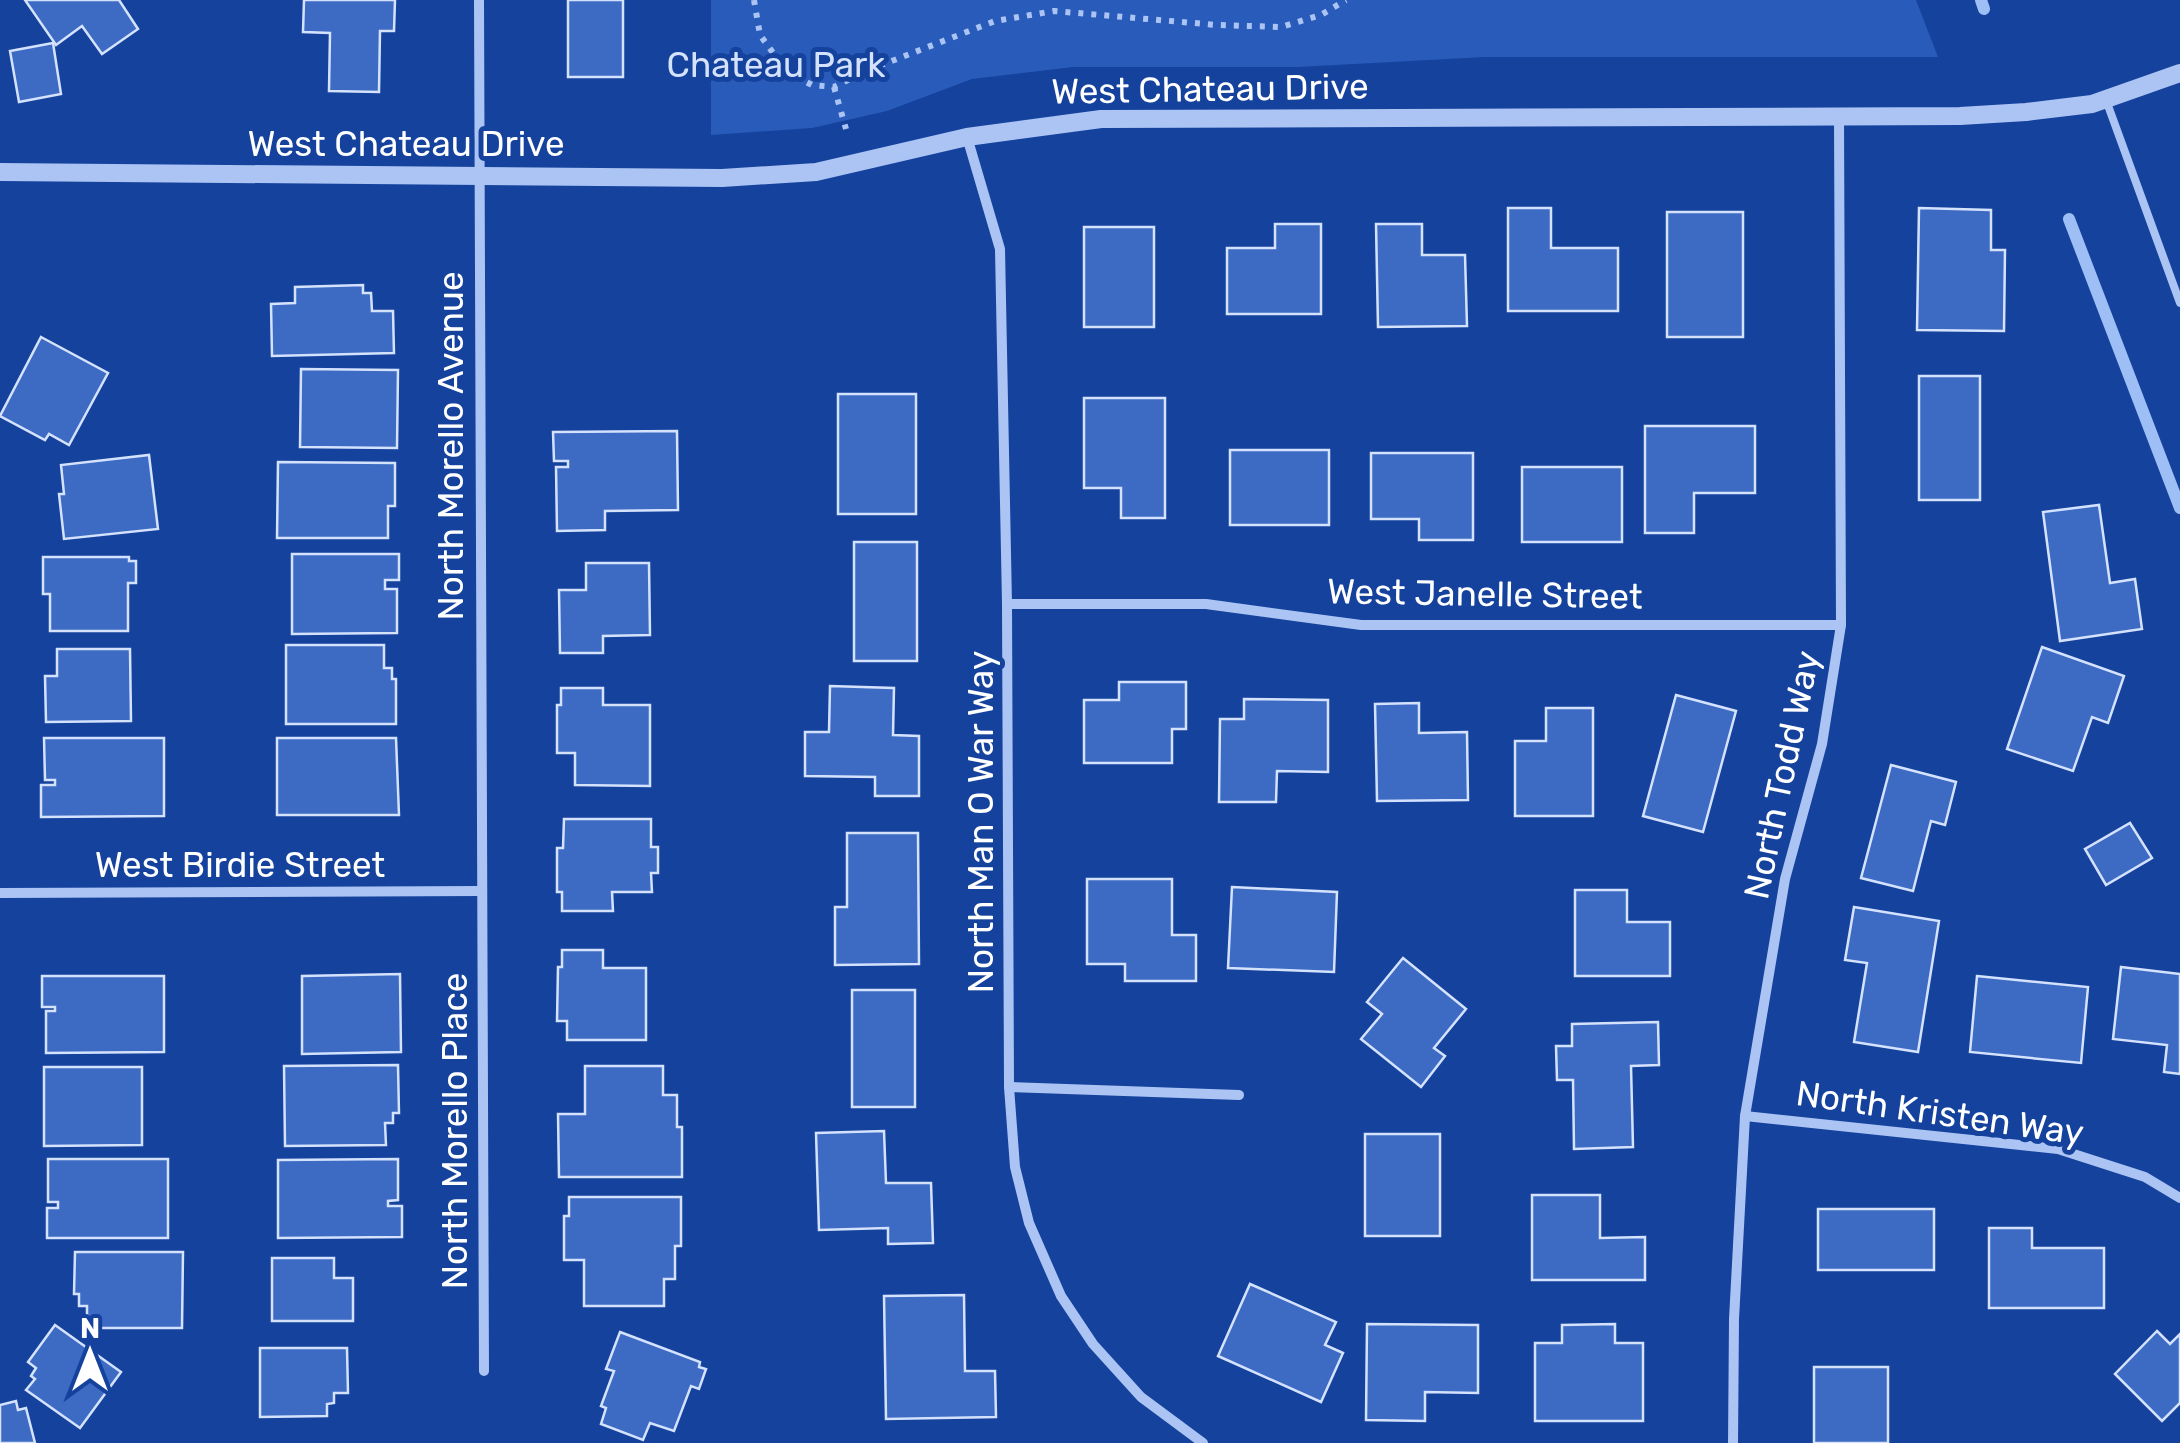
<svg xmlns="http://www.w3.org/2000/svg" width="2180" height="1443" viewBox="0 0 2180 1443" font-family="Rubik,sans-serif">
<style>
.green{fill:#285bba}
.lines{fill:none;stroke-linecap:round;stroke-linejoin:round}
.stream{stroke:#9ebef6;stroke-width:12}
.building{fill:#3d6bc3;stroke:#d4e2fd;stroke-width:2.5}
.path{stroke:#abc4f3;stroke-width:6;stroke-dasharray:5 8;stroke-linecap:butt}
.service{stroke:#abc4f3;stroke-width:8}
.minor{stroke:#abc4f3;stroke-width:10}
.tertiary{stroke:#abc4f3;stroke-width:18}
.labels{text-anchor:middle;stroke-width:10;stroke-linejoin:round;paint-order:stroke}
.park-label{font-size:35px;fill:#d4e2fd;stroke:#15429d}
.street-label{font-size:35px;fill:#fff;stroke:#15429d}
</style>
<rect width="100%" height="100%" fill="#15429d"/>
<polygon class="green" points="711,0 1916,0 1938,57 1485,57 1298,67 1073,67 972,79 887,111 812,128 711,135"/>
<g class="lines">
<g class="stream">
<polyline points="1981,0 1984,9"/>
<polyline points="2069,219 2180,508"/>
</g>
</g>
<g class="building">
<polygon points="25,0 119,0 138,29 102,54 82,26 56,45"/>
<polygon points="304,0 395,0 394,31 380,31 379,92 329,91 330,33 303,32"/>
<rect x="568" y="0" width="55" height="77"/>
<polygon points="53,43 61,94 19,102 10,51"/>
<polygon points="1508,208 1551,208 1551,248 1618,248 1618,311 1508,311"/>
<polygon points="1919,208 1991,210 1991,250 2005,250 2004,331 1917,330"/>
<rect x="1667" y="212" width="76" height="125"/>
<polygon points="1275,224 1321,224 1321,314 1227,314 1227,248 1275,248"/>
<polygon points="1376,224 1422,224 1422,255 1465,255 1467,326 1378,327"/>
<rect x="1084" y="227" width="70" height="100"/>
<polygon points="363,285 363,293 371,293 372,311 393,311 394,353 272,356 271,304 295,303 295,287"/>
<polygon points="41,337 108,373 69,445 49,434 45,440 0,416"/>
<polygon points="301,369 398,370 397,448 300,447"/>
<rect x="1919" y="376" width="61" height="124"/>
<rect x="838" y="394" width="78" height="120"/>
<polygon points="1084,398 1165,398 1165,518 1121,518 1121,488 1084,488"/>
<polygon points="1645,426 1755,426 1755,493 1694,493 1694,533 1645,533"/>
<polygon points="677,431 678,510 605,511 605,530 557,531 556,467 568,467 568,461 554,461 553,432"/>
<rect x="1230" y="450" width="99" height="75"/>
<polygon points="1371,453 1473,453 1473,540 1419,540 1419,519 1371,519"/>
<polygon points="149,455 158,529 64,539 59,494 64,494 61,465"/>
<polygon points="278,462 395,463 395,506 388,506 388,538 277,538"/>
<rect x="1522" y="467" width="100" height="75"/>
<polygon points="2099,505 2110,583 2135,579 2142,629 2060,641 2043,512"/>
<rect x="854" y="542" width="63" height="119"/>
<polygon points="292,554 399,554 399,580 385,580 385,589 397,589 397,633 292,634"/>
<polygon points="43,557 129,557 129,561 136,561 136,583 128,583 128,631 50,631 50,594 43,594"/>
<polygon points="586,563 649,563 650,635 603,636 603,653 560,653 559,590 586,590"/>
<polygon points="286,645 384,645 384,668 392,668 392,679 396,679 396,724 286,724"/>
<polygon points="2042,647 2124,676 2108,723 2092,717 2073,771 2007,749"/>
<polygon points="57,649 130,649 131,721 46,722 45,676 57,676"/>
<polygon points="1119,682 1186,682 1186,729 1172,729 1172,763 1084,763 1084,700 1119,700"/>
<polygon points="830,686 894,688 893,735 919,736 919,796 875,796 875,777 805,776 805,732 829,732"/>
<polygon points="561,688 603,688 603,705 650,705 650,786 575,785 575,753 557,753 557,705 561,705"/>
<polygon points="1676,695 1736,711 1703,832 1643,816"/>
<polygon points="1244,699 1328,700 1328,772 1277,771 1276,802 1219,802 1220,719 1244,719"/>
<polygon points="1419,703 1419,733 1467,732 1468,800 1377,801 1375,704"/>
<polygon points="1546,708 1593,708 1593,816 1515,816 1515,741 1546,741"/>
<polygon points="44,738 164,738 164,816 41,817 41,785 55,785 55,780 45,780"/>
<polygon points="277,738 396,738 399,815 277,815"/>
<polygon points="1891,765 1956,782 1945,825 1931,821 1913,891 1861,878"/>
<polygon points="564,819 651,819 651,847 658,847 658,873 651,873 652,892 612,892 613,911 562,911 562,892 557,892 557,848 563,848"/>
<polygon points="2130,823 2152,858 2106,885 2085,849"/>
<polygon points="847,833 918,833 919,964 835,965 835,907 847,907"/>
<polygon points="1087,879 1172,879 1172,935 1196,935 1196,981 1125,981 1125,964 1087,964"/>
<polygon points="1232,887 1337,892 1334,972 1228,968"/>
<polygon points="1575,890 1627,890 1627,922 1670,922 1670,976 1575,976"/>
<polygon points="1854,907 1939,921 1918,1052 1854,1042 1867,963 1845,960"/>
<polygon points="562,950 603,950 603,968 646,968 646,1040 567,1040 567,1021 557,1021 558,967 562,967"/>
<polygon points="1403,958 1466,1009 1434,1048 1445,1056 1421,1087 1361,1039 1382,1014 1367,1002"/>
<polygon points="2121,967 2180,974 2180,1074 2164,1072 2167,1045 2113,1039"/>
<polygon points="400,974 401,1052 302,1054 302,976"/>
<polygon points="42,976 164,976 164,1052 46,1053 46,1011 55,1011 55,1007 42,1007"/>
<polygon points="1977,976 2088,987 2081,1063 1970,1052"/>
<rect x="852" y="990" width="63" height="117"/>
<polygon points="1658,1022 1659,1065 1631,1066 1633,1147 1574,1149 1573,1080 1557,1080 1556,1046 1572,1046 1572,1024"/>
<polygon points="398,1065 399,1113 393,1113 393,1123 385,1123 386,1145 285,1146 284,1066"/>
<polygon points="585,1066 663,1066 663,1095 677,1095 677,1127 682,1127 682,1177 559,1177 558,1114 585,1114"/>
<polygon points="44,1067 142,1067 142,1145 44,1146"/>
<polygon points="884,1131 886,1183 931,1183 933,1243 888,1244 888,1228 819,1230 816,1133"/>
<rect x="1365" y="1134" width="75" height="102"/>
<polygon points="48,1159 168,1159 168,1238 47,1238 47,1208 58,1208 58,1202 48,1202"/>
<polygon points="398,1159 398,1200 388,1201 388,1206 402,1206 402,1237 278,1238 278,1160"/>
<polygon points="1532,1195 1600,1195 1600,1238 1645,1237 1645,1280 1532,1280"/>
<polygon points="569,1197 681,1197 681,1246 675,1246 675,1279 664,1279 664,1306 584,1306 584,1260 564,1260 564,1216 569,1216"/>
<rect x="1818" y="1209" width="116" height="61"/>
<polygon points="1989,1228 2032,1228 2032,1248 2104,1248 2104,1308 1989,1308"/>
<polygon points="75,1252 183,1252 182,1328 87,1328 87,1306 79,1306 79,1294 74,1294"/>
<polygon points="272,1258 334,1258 334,1278 353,1278 353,1321 272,1321"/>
<polygon points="1250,1284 1336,1322 1325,1345 1343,1353 1321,1402 1218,1356"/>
<polygon points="964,1295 965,1371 995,1371 996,1417 886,1419 884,1296"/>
<polygon points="1367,1324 1478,1325 1478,1393 1425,1392 1425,1421 1366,1420"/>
<polygon points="1615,1324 1615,1343 1643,1343 1643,1421 1535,1421 1535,1343 1562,1343 1562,1325"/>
<polygon points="55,1325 121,1372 80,1428 26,1390 35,1379 31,1376 36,1368 28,1362"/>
<polygon points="2157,1331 2170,1344 2180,1334 2180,1403 2162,1421 2115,1374"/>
<polygon points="620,1332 700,1362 699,1367 706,1369 699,1389 691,1386 674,1431 650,1423 643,1440 601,1424 606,1408 601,1406 614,1371 606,1369"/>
<polygon points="260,1348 347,1348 348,1393 334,1393 334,1403 327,1404 327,1416 260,1417"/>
<rect x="1814" y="1367" width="74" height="76"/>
<polygon points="16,1401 18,1410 26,1408 35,1443 0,1443 0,1405"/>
</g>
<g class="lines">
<g class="path">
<polyline points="754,0 760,35 787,72 812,85 834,87 866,71 995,21 1054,11 1217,25 1281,27 1321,15 1346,0"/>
<polyline points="834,87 846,129"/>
</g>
<polyline class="service" points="2106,100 2180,303"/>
<g class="minor">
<polyline points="479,0 484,1371"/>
<polyline points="967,137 1000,249 1007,604 1009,1087 1015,1167 1029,1223 1061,1296 1093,1344 1141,1397 1203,1443"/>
<polyline points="1007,604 1206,604 1361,625 1841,625"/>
<polyline points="0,893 481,891"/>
<polyline points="1009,1087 1239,1095"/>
<polyline points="1745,1116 2058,1149 2145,1177 2180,1198"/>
<polyline points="1733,1443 1734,1319 1745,1116 1785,879 1822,744 1841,625 1839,116"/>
</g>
<polyline class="tertiary" points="0,172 722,178 816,172 967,137 1101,119 1960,116 2026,112 2092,104 2180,73"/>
</g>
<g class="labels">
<g class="park-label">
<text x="776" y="77">Chateau Park</text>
</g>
<g class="street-label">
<text transform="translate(1210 89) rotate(-1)" y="12">West Chateau Drive</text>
<text x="406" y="156">West Chateau Drive</text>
<text transform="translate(451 446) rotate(-90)" y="12">North Morello Avenue</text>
<text transform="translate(1485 594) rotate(1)" y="12">West Janelle Street</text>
<text transform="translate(1782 775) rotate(-78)" y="12">North Todd Way</text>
<text transform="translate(981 822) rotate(-90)" y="12">North Man O War Way</text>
<text x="240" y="877">West Birdie Street</text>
<text transform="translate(1940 1113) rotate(8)" y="12">North Kristen Way</text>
<text transform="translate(455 1131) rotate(-90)" y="12">North Morello Place</text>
</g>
</g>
<g transform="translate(90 1353)" stroke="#15429d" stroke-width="8" paint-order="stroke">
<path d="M0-8L18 38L0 25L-18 38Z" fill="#ffffff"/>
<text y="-15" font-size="28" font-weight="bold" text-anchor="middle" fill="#ffffff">N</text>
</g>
</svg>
